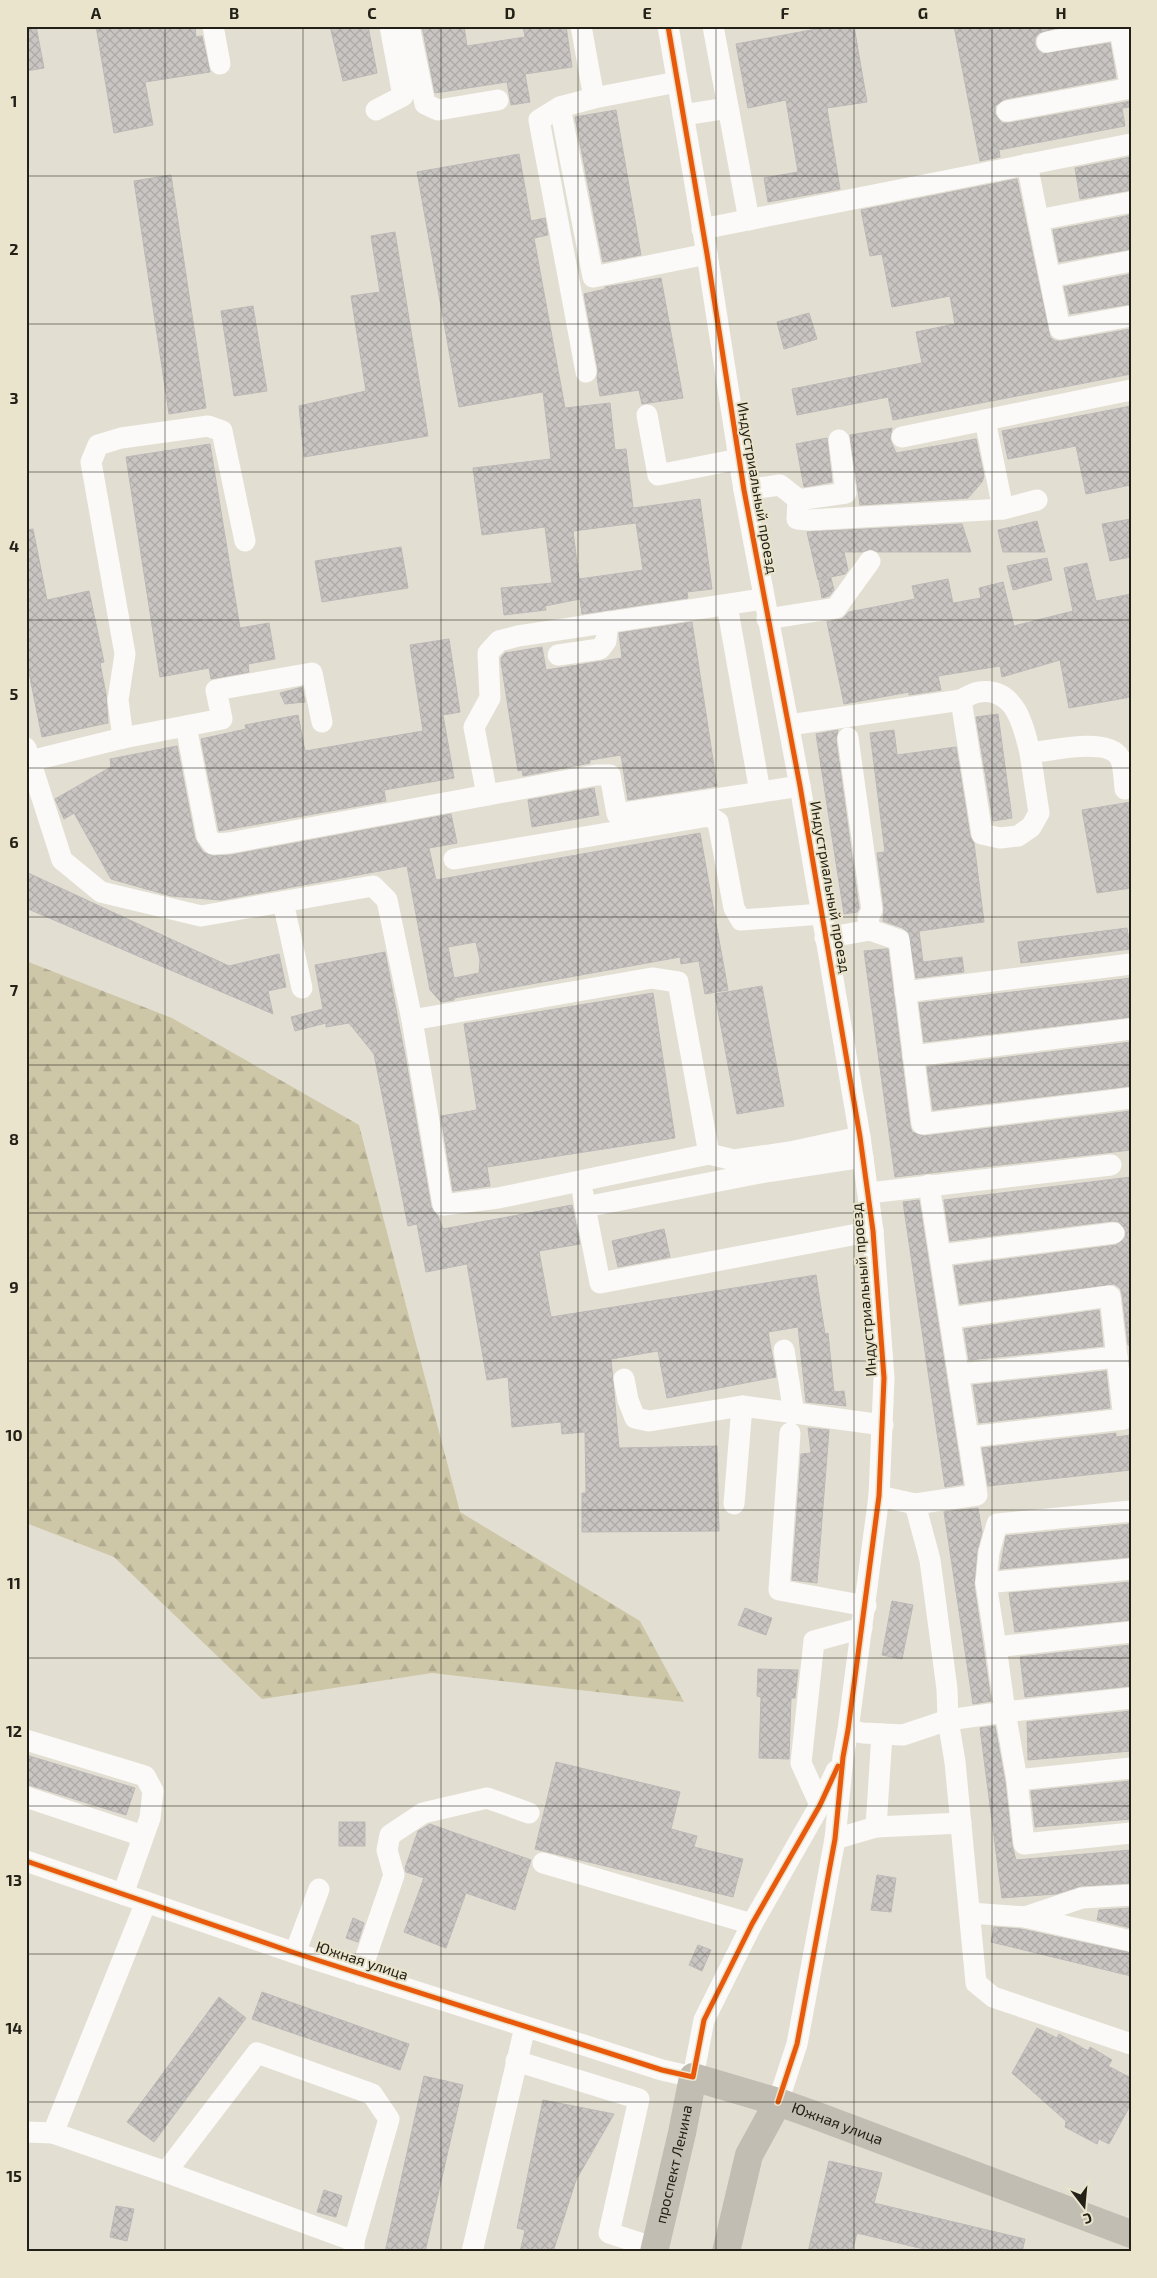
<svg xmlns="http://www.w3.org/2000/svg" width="1157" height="2278" viewBox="0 0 1157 2278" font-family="'Exo 2',sans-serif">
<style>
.forest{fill:url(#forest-firs)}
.building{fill:url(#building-cross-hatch);stroke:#bcb8b7;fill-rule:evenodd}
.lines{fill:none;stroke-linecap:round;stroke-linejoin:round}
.minor{stroke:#fbfaf8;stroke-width:21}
.major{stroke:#c2bdb2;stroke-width:28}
.cycleway-casing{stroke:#e9e4cb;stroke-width:8}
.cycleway{stroke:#e8590c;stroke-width:5}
.grid{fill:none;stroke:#222017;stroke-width:1;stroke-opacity:0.55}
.labels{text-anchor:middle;stroke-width:4;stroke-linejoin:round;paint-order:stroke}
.street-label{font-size:15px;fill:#222017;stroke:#e9e4cb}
.neatline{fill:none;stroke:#222017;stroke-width:2}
.grid-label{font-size:16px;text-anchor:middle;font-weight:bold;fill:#222017}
</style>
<defs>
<pattern id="forest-firs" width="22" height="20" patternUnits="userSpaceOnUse" patternTransform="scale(1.25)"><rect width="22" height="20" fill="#cdc6a7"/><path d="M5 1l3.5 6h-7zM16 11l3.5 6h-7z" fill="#b0aa8f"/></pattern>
<pattern id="building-cross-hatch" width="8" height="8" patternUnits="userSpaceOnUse" patternTransform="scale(1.25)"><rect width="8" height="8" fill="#c8c5c3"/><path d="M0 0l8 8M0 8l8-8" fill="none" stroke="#aca9a7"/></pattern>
</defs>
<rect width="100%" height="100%" fill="#e2dfd2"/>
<polygon class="forest" points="26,961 172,1018 359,1125 460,1512 640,1621 684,1702 432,1673 262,1699 114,1557 26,1523"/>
<g class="building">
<polygon points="26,26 36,26 44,68 26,71"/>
<polygon points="96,26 195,26 196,37 202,36 210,72 145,82 153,125 114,133"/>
<polygon points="330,26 368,26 377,73 343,81"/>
<polygon points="422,26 464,26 467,46 525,37 523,26 566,26 572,67 525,74 530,102 511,105 507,82 435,93"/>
<polygon points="832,26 854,26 867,102 827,108 840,189 768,202 764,178 798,172 786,100 748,108 736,44"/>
<polygon points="954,26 1064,26 1039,33 1035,38 1035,45 1038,50 1043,54 1110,43 1116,78 1005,99 995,106 995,114 1002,123 1009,123 1131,101 1131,107 1122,108 1125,126 999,150 1000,157 980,161"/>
<polygon points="616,110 641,255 603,262 575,117"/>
<path d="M519,154L531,221L545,218L548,235L534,238L565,408L610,403L615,450L626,449L633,508L700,499L712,589L687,592L688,598L582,614L580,599L545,606L546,610L504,615L501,588L552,583L545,527L482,535L473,468L551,459L543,392L459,407L417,172ZM636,523L643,570L579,579L573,531Z"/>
<polygon points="1131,157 1131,190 1080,199 1075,168"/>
<polygon points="171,175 206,408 169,414 134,181"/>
<polygon points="1017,179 1050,337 1055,341 1062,341 1131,329 1131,374 893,420 888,397 797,415 792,389 922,363 916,332 955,324 950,296 892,307 882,254 870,256 861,210"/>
<polygon points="1131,215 1131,249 1059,262 1053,230"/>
<polygon points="395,232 428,436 304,457 299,406 366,391 351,296 380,292 371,236"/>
<polygon points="1131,274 1131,304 1070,314 1064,287"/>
<polygon points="661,278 683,398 642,404 639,390 600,396 597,378 598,370 584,294 605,289 605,287"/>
<polygon points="253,306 267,391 234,396 221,311"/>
<polygon points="809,313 817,339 784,349 777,322"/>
<polygon points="1131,406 1131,485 1086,494 1076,446 1008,459 1002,431"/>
<polygon points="892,428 890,439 896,453 976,439 984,476 982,482 968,498 860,505 850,435"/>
<polygon points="827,438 832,482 804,487 796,444"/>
<polygon points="210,444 240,628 269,623 275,659 248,664 249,672 211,679 209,668 160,677 126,457"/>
<polygon points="1131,519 1131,557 1110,561 1102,524"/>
<polygon points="1037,521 1045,552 1003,552 998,530"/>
<polygon points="962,524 971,552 878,552 871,549 862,552 844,552 848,570 845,574 818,580 807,532"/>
<polygon points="33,529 47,600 89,591 104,662 100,663 106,694 108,723 42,737 26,658 26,530"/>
<polygon points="401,547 408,588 322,602 315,561"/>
<polygon points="1047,558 1052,580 1013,590 1007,566"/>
<polygon points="1087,563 1096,601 1131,594 1131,697 1069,708 1060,660 1002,677 1000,666 938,676 941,690 909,695 909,692 844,704 827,622 842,619 849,612 915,599 912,586 948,579 953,603 981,598 979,588 1003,582 1014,626 1073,611 1064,568"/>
<polygon points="831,578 834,590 829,596 822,598 819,581"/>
<polygon points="692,622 717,786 628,800 621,755 590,760 590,763 523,776 522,770 518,771 501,662 501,658 505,653 542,647 546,670 622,658 619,633"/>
<polygon points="449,639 460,712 443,715 454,778 384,790 386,801 219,831 201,739 246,729 245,725 298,715 305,751 423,731 410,645"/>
<polygon points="302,687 305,702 285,704 280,693"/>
<polygon points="998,714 1012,818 993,821 976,717"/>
<polygon points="838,730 836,740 859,908 857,912 844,914 816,734"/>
<polygon points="894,730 897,755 956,747 970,836 974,843 984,922 919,931 923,962 962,957 964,972 916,978 909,933 903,928 883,921 884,908 877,853 885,852 870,733"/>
<path d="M177,746L195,839L203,852L213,856L231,855L451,814L457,843L429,848L436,880L700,833L728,990L705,994L699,961L681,964L680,957L454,998V1000L441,1002L430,990L407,866L221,900L171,896L111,879L74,813L64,819L55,799L111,767L110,759ZM476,942L480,960L479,973L454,978L448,947Z"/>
<polygon points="594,788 599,815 532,827 528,800"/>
<polygon points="1131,802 1131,888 1097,893 1082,810"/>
<polygon points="26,872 229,966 279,954 286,987 268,991 273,1014 26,908"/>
<polygon points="1127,928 1130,949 1021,963 1018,942"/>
<polygon points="885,949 888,949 910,1126 912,1132 924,1136 1131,1111 1131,1150 895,1177 864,951"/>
<polygon points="385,952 406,1061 431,1207 438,1216 443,1229 572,1205 580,1244 539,1251 551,1317 816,1275 825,1334 828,1333 834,1392 844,1391 846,1406 806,1402 798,1327 768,1332 776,1377 667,1398 658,1351 611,1359 619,1448 717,1446 719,1531 582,1532 582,1493 586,1493 585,1432 562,1434 561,1422 512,1427 508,1377 487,1380 467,1264 426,1272 417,1224 408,1226 374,1054 349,1023 326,1027 326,1023 295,1031 291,1017 323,1009 315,965"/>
<polygon points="1131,978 1131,1017 924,1042 919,1003"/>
<polygon points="762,986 784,1106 737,1114 715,994"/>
<polygon points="653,993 675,1138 487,1167 490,1186 453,1191 441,1116 477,1110 464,1024"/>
<polygon points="1131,1042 1131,1086 933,1110 927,1067"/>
<polygon points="1131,1177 1131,1345 1128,1345 1122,1294 1120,1288 1114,1284 960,1304 954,1266 1116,1245 1125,1238 1126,1231 1119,1222 1112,1221 950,1241 944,1200"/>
<polygon points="919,1200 963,1484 945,1487 903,1202"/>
<polygon points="664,1229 670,1257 618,1267 612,1241"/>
<polygon points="1099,1310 1103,1346 969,1360 964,1329"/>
<polygon points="1106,1371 1110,1408 979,1423 973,1385"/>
<polygon points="808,1428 829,1430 817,1583 792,1580 801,1454 811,1453"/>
<polygon points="1116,1433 1116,1437 1131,1435 1131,1470 988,1486 982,1448"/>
<polygon points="978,1508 982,1532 977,1551 974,1585 991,1701 973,1704 944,1512"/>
<polygon points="1131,1524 1131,1557 1000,1569 1006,1536"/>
<polygon points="1131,1582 1131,1620 1015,1632 1009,1593"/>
<polygon points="892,1601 913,1605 902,1659 882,1655"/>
<polygon points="745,1608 772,1618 766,1635 738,1625"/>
<polygon points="1131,1645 1131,1686 1025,1697 1020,1657"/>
<polygon points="758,1669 798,1670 795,1698 791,1698 789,1759 759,1758 761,1697 757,1696"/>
<polygon points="1131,1711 1131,1751 1028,1760 1027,1722"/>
<polygon points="995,1726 1005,1782 1012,1845 1016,1860 1131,1850 1131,1883 1081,1886 1056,1894 1002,1898 980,1728"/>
<polygon points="26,1755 135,1788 126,1815 26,1784"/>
<polygon points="556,1762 680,1792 671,1829 697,1836 694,1847 743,1859 733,1897 535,1849"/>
<polygon points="1131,1781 1131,1819 1035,1827 1031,1791"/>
<rect x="339" y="1822" width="26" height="24"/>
<polygon points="430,1824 531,1860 515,1910 466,1893 446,1948 404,1932 424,1878 406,1872 405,1868 418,1831"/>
<polygon points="877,1875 896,1878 891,1912 871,1910"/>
<polygon points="1131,1908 1131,1928 1097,1920 1099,1910"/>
<polygon points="353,1918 364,1923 358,1942 346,1938"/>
<polygon points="994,1927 1021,1929 1131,1953 1131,1976 991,1942"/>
<polygon points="698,1945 711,1950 702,1971 689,1965"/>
<polygon points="262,1992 409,2044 400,2070 252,2019"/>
<polygon points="219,1997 246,2018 154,2142 127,2122"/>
<polygon points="1037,2028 1057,2038 1059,2034 1088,2051 1090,2047 1112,2060 1108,2066 1131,2078 1131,2104 1109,2144 1099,2139 1097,2144 1065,2127 1066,2121 1012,2073"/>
<polygon points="424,2076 463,2085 425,2252 385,2252"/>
<polygon points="543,2100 614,2114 576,2180 553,2252 520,2252 525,2230 517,2228"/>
<polygon points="829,2161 882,2173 874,2203 1025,2239 1022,2252 936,2252 857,2233 852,2252 808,2252"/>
<polygon points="324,2190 342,2196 336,2217 317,2212"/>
<polygon points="116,2206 134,2209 127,2241 110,2237"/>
</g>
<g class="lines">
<g class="minor">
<polyline points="213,26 220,64"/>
<polyline points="409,26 425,104 438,110 498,100"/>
<polyline points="581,26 594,98"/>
<polyline points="668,26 707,254 744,490 800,786 860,1137 873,1231 884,1378 879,1496 848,1730 843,1757 835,1839 797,2044 778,2102"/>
<polyline points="713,26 749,220"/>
<polyline points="1119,26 1131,88"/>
<polyline points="1047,42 1119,29"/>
<polyline points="560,107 593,277 707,254"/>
<polyline points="376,110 403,96 390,26"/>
<polyline points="1007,111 1131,88"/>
<polyline points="683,115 728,108"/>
<polyline points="1027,164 1060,329 1131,316"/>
<polyline points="1038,220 1131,202"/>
<polyline points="702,229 1131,144"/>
<polyline points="1050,277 1131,261"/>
<polyline points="586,372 539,120 560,107 594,98 677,82"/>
<polyline points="647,415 658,475 739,459"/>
<polyline points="902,437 1131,390"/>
<polyline points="839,440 846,493 798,500 797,519 809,520 1003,509 985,420"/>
<polyline points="744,490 780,485 799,500"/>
<polyline points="1003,509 1037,500"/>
<polyline points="727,605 760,792"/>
<polyline points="767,619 836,608 870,561"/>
<polyline points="558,655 600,649 606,641 608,622"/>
<polyline points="789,725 961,700"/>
<polyline points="186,726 207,836 213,844 229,843 596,775 610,775 617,814 800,786"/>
<polyline points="123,738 118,700 125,654 91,462 98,445 121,438 208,426 222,431 245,541"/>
<polyline points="848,738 872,910 868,918 870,930"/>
<polyline points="26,748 62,860 101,892 201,916 373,886 387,900 412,1020 443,1205 498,1198 709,1154"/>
<path d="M1030,753C1024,726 1015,687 979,692C973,693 966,697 961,700L982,834L1000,838L1018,836L1031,827L1039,813L1030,753C1050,751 1108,736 1120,758C1124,766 1124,780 1125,789"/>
<polyline points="30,761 123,738 222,719 216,690 312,673 322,722"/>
<polyline points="487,795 474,727 490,698 488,653 499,641 518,636 763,599"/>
<polyline points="454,859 709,816 718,822 734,908 741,920 822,914"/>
<polyline points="283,902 302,988"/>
<polyline points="825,938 870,930 899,940 922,1124 1131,1098"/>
<polyline points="905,992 1131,964"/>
<polyline points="412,1020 652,978 678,982 709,1154 734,1160 790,1152 860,1137"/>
<polyline points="913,1056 1131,1029"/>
<polyline points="869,1193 1111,1165"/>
<polyline points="583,1194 585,1207 760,1173 863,1157"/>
<polyline points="585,1207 600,1283 873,1231"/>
<polyline points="941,1255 1114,1233"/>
<polyline points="951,1318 1110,1296 1124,1419 969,1437"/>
<polyline points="784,1350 794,1414"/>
<polyline points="960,1374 1117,1357"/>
<polyline points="624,1379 628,1400 635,1418 649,1421 742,1406 883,1425"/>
<polyline points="790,1433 779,1590 866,1606"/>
<polyline points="879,1496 915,1504 930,1560 947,1689 948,1720 955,1762 976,1983 993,1997 1131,2044"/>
<polyline points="734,1504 742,1406"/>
<polyline points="915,1504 977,1495 929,1185"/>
<polyline points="986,1583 989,1552 997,1524 1131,1511"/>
<polyline points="1131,1632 996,1647 1005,1712 1131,1698"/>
<polyline points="996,1647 986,1583 1131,1569"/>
<polyline points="848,1730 863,1733 903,1735 948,1720 1005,1712 1017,1780 1024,1844 1131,1833"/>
<polyline points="26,1740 145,1776 153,1791 150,1818 123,1894"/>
<polyline points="1017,1780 1131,1768"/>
<polyline points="26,1797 143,1836"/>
<polyline points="820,1805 801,1763 814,1641 862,1628"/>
<polyline points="876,1827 882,1734"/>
<polyline points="835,1839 876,1827 961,1823"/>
<polyline points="26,1861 295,1953 662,2070 693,2077 704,2020 752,1924 820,1805 836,1771"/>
<polyline points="543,1863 752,1924"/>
<polyline points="970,1913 1025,1917 1131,1941"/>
<polyline points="1025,1917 1082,1898 1131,1895"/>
<polyline points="295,1953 319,1889"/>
<polyline points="360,1974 394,1875 387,1850 390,1835 423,1813 487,1798 529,1813"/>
<polyline points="516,2061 639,2099 609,2233 655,2248"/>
<polyline points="26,2132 53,2133 166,2172 354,2241 354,2252"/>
<polyline points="53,2133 146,1902"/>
<polyline points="166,2172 257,2053 372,2094 389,2119 354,2241"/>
<polyline points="472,2252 525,2027"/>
</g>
<g class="major">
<path id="s1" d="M654,2252L682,2133L693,2077L778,2102L820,2117L1131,2234"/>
<polyline points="726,2252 749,2155 778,2102"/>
</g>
<g class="cycleway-casing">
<g id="cycleway">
<polyline points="668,26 707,254 744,490 800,786 860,1137 873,1231 884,1378 879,1496 848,1730 843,1757 835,1839 797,2044 778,2102"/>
<polyline points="26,1861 295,1953 662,2070 693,2077 704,2020 752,1924 820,1805 838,1766"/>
</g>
</g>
<use href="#cycleway" class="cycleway"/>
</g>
<path class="grid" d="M165,26V2252M303,26V2252M441,26V2252M578,26V2252M716,26V2252M854,26V2252M992,26V2252M26,176H1131M26,324H1131M26,472H1131M26,620H1131M26,768H1131M26,917H1131M26,1065H1131M26,1213H1131M26,1361H1131M26,1510H1131M26,1658H1131M26,1806H1131M26,1954H1131M26,2102H1131"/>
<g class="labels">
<g class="street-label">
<text transform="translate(757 488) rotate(80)" y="5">Индустриальный проезд</text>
<text transform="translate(830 887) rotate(80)" y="5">Индустриальный проезд</text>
<text transform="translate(864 1290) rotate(-95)" y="5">Индустриальный проезд</text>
<text transform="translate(362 1961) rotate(18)" y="5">Южная улица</text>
<text dy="5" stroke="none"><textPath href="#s1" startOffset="331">Южная улица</textPath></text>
<text dy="5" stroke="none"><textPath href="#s1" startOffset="90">проспект Ленина</textPath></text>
</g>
</g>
<rect width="1157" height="2278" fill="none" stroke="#e9e4cb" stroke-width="55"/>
<g transform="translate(1084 2206) rotate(164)" stroke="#e9e4cb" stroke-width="4" paint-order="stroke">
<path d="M0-4L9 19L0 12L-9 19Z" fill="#222017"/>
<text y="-8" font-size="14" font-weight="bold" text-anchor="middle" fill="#222017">С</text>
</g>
<rect x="28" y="28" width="1102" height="2222" class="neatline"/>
<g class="grid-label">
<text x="96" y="19">A</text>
<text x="234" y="19">B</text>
<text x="372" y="19">C</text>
<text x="510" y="19">D</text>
<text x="647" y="19">E</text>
<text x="785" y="19">F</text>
<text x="923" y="19">G</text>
<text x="1061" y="19">H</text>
<text x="14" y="107">1</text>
<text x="14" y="255">2</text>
<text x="14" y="404">3</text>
<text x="14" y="552">4</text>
<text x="14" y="700">5</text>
<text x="14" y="848">6</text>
<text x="14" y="996">7</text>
<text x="14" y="1145">8</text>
<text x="14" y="1293">9</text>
<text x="14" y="1441">10</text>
<text x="14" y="1589">11</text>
<text x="14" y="1737">12</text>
<text x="14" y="1886">13</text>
<text x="14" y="2034">14</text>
<text x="14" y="2182">15</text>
</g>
</svg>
